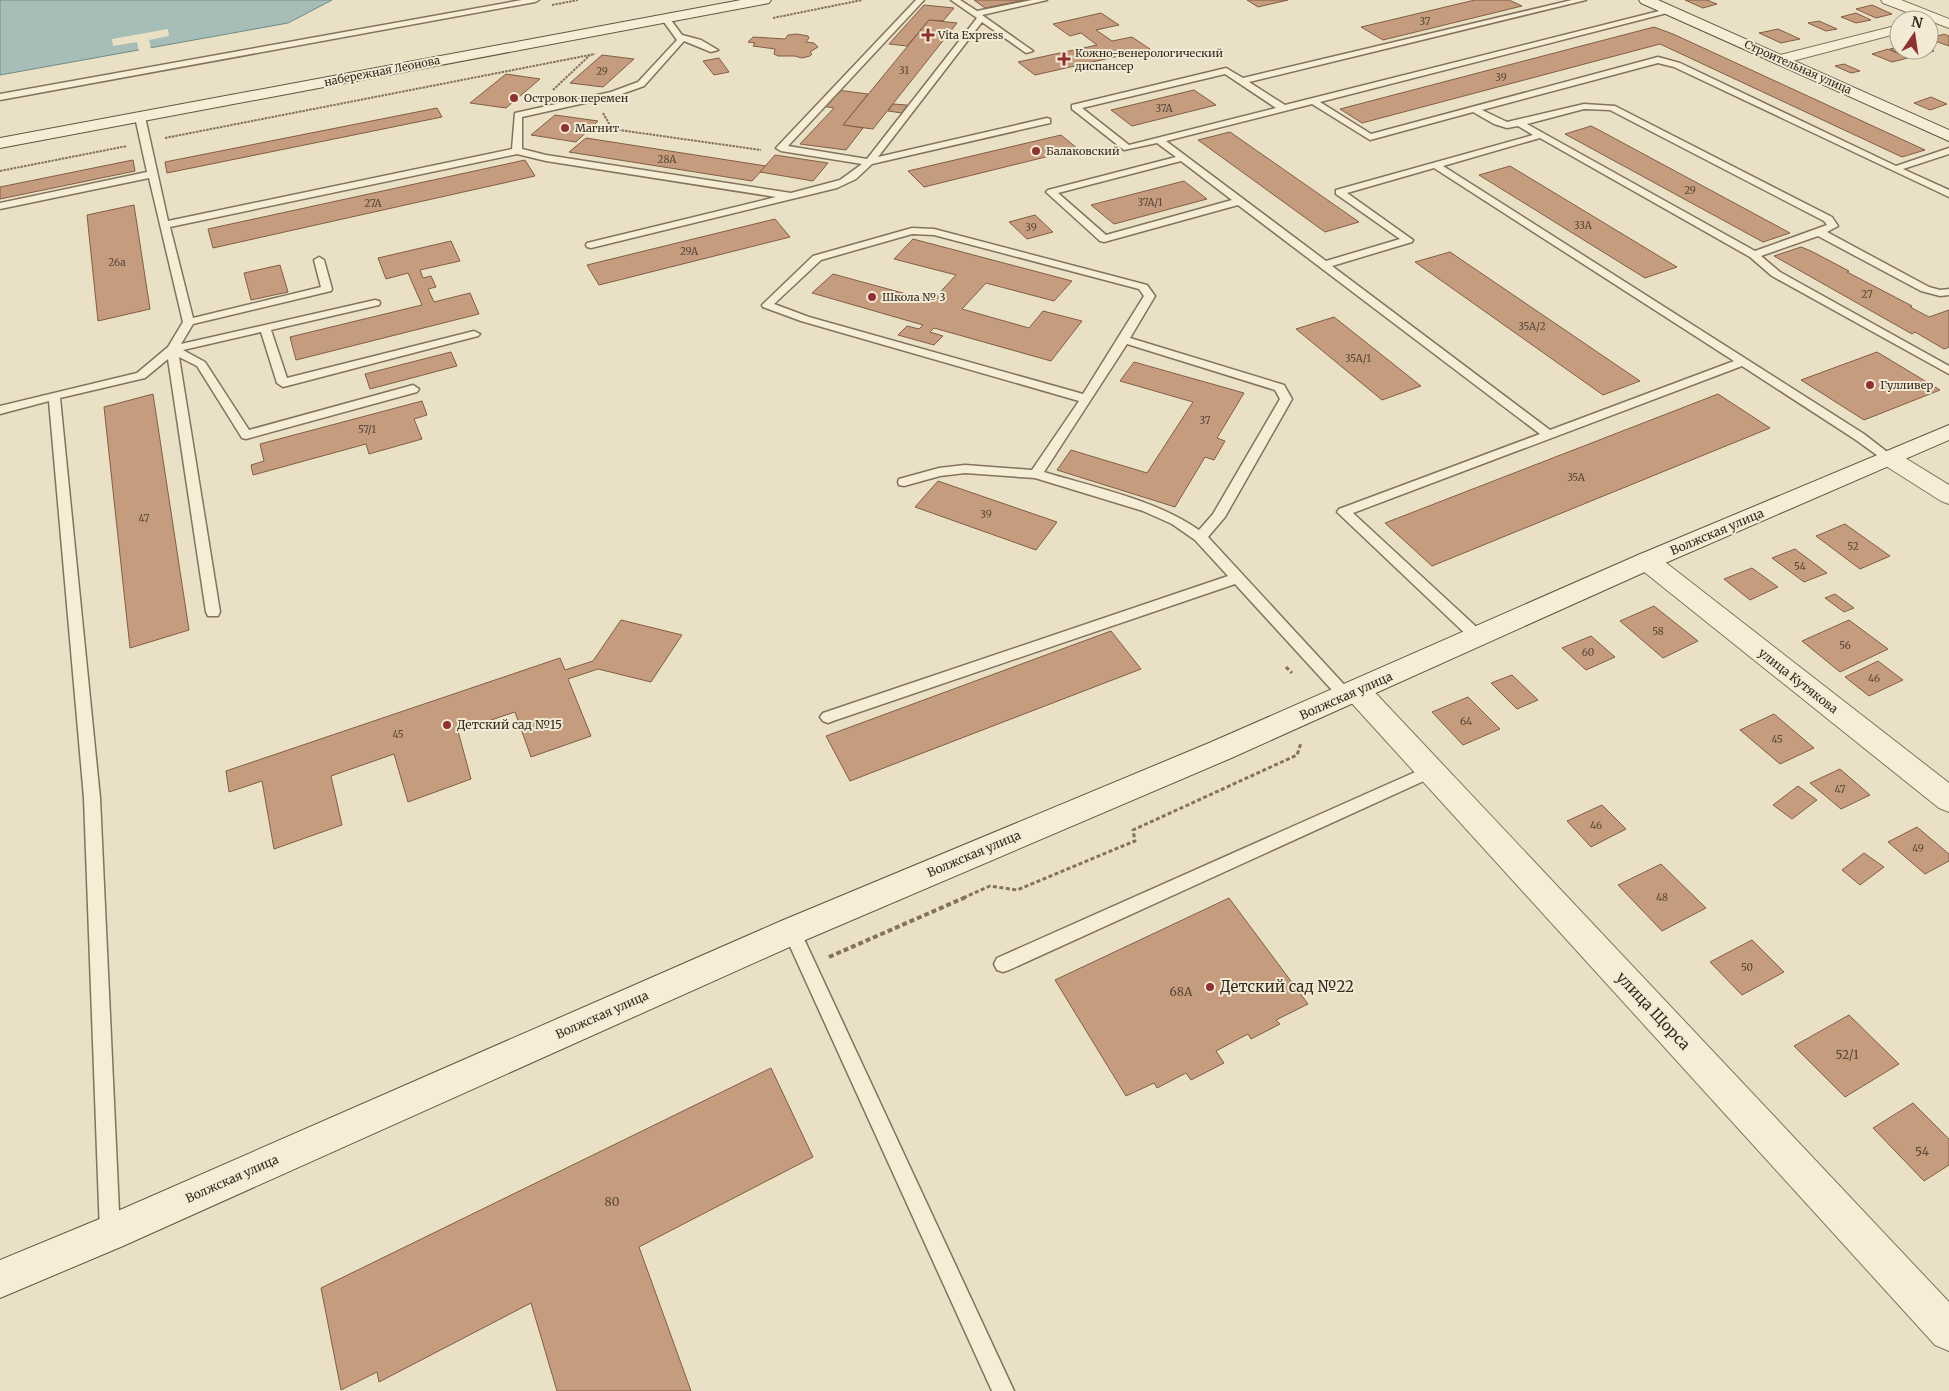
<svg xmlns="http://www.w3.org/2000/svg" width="1949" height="1391" viewBox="0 0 1949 1391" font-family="Merriweather,serif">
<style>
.water{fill:#a6beb7;stroke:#6e8b85}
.pier{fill:#eae0c5}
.building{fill:#c59d7e;stroke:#815e44}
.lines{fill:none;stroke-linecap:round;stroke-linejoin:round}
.lane-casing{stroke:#84725c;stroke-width:3}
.street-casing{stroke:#84725c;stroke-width:2}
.secondary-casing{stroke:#655340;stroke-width:2}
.path-far2{stroke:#84725c;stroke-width:2;stroke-dasharray:2.5 1;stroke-linecap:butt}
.path-far1{stroke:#84725c;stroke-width:3;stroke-dasharray:4 2.5;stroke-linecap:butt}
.path{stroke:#84725c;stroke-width:4;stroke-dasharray:5 3;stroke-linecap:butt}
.lane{fill:#f6edd7;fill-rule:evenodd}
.street{fill:#f6edd7;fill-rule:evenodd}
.secondary{fill:#f6edd7;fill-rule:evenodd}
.poi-dot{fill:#8e3331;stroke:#f2ead4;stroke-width:2}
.labels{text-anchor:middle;stroke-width:4;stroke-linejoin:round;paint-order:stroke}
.number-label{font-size:10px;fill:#594737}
.far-poi-label{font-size:11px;fill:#352a1f;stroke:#f2ead4;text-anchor:start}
.far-street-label{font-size:11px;fill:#352a1f;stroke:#f2ead4}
.street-label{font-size:12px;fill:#352a1f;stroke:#f2ead4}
.poi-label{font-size:12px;fill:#352a1f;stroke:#f2ead4;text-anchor:start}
.near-number-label{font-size:12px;fill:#594737}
.near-poi-label{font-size:15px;fill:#352a1f;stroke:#f2ead4;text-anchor:start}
.near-street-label{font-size:15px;fill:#352a1f;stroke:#f2ead4}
</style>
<rect width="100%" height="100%" fill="#eae0c5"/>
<polygon class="water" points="0,0 332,0 288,23 0,75"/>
<polygon class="pier" points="168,29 169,36 149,40 151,50 139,52 137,42 113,46 112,39"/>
<g class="building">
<polygon points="974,0 1025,0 985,8"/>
<polygon points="1247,0 1288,0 1258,7"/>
<polygon points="1475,0 1509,0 1522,6 1383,40 1361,27"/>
<polygon points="1685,0 1707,0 1717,4 1703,8"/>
<polygon points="924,5 954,8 943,21 929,20 907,46 889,44"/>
<polygon points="1872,5 1892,14 1876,18 1856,9"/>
<polygon points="1101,13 1119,25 1096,30 1112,41 1132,37 1150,49 1035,75 1018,62 1097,45 1081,33 1070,36 1053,24"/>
<polygon points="1856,13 1871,20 1856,23 1841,17"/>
<polygon points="929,20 957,23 873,129 843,125"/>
<polygon points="1819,21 1837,29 1826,31 1808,23"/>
<polygon points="1654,27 1673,34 1925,150 1902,157 1660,44 1362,123 1340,109"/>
<polygon points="1778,29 1800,39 1781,43 1759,33"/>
<polygon points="797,34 808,36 809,38 806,42 814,43 818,47 810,52 812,54 810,56 802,58 795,56 778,56 774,54 775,49 753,46 755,43 748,42 753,37 785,39 788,35"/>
<polygon points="1944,34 1949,36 1949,46 1929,39"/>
<polygon points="1899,47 1899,50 1929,49 1934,51 1910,58 1890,49"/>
<polygon points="1888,49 1908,58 1892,62 1872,54"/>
<polygon points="602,55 634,59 603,87 570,83"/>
<polygon points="719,58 729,72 714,75 703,61"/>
<polygon points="1844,64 1860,71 1851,73 1835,66"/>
<polygon points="506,74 540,79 506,108 470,103"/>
<polygon points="837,90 868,94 843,125 863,128 846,150 800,144 834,108 822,106"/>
<polygon points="1194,90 1216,105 1132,126 1111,110"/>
<polygon points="1931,97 1947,104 1930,110 1914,103"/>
<polygon points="893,104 907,105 902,113 888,111"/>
<polygon points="437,108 442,117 167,173 165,162"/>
<polygon points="555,115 598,121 576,142 531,135"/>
<polygon points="1591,126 1599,130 1790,233 1763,242 1565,134"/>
<polygon points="1230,132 1359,222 1325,232 1198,140"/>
<polygon points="1061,135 1078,149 924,187 908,171"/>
<polygon points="586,138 766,166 752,181 569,152"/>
<polygon points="775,155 828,163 813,181 760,172"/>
<polygon points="133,160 135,171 0,199 0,187"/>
<polygon points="525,160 535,176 213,248 208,229"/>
<polygon points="1510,166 1677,267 1645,278 1479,175"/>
<polygon points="1184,181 1207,199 1114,224 1091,205"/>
<polygon points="134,205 150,309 98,321 87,215"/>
<polygon points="1035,215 1053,232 1027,239 1009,222"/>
<polygon points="775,219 790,237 599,285 587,265"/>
<polygon points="913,239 1072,281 1054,301 986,283 962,309 1029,328 1043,311 1082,321 1051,361 934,328 930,332 943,336 934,345 898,335 907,326 919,329 923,325 812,293 833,274 932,301 956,275 894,259"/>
<polygon points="451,241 460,261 420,270 423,278 431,276 436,287 428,289 434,302 470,293 479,314 296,360 290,337 422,305 408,273 386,279 378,258"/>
<polygon points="1801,247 1811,251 1849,271 1847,272 1912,306 1910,307 1929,317 1949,310 1949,347 1944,349 1915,332 1912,334 1774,256"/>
<polygon points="1450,252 1640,381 1603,395 1415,262"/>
<polygon points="280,265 288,292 251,300 244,273"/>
<polygon points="1334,317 1421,386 1382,400 1296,329"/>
<polygon points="451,352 457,366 370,389 365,374"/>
<polygon points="1877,352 1940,390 1864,420 1801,380"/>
<polygon points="1134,362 1244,393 1217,438 1225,441 1214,460 1205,457 1175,507 1057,470 1071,450 1147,473 1193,402 1120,381"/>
<polygon points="153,394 189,630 130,648 104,407"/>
<polygon points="1718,394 1770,428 1432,566 1385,523"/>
<polygon points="422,401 427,415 414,419 422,439 369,454 366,444 253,475 251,465 264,461 260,444"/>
<polygon points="938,481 1057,522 1036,550 915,507"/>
<polygon points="1845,524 1890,556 1860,569 1816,536"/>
<polygon points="1795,549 1827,573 1804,582 1772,558"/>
<polygon points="1752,568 1778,587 1750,600 1724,579"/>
<polygon points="1835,594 1854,608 1844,612 1825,598"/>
<polygon points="1654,606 1698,641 1663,658 1620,621"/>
<polygon points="621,620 682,635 651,682 598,669 568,679 591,736 531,757 515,712 458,731 471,779 408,802 394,754 331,776 342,825 274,849 262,781 229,792 226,771 560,658 565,670 593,661"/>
<polygon points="1849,620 1888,649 1840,672 1802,641"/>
<polygon points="1111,631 1141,669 850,781 826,736"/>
<polygon points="1591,636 1615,657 1586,670 1562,648"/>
<polygon points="1878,661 1903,680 1869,696 1845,677"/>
<polygon points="1512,675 1538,700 1517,709 1491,683"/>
<polygon points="1468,697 1500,729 1463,745 1432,712"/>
<polygon points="1774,714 1814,748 1780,764 1740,730"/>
<polygon points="1840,769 1870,795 1841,809 1810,783"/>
<polygon points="1798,786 1817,800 1792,819 1773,805"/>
<polygon points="1602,805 1626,829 1591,847 1567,821"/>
<polygon points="1917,827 1949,854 1949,861 1925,874 1888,842"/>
<polygon points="1864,853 1884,867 1860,885 1842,870"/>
<polygon points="1661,864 1706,908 1662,931 1618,885"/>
<polygon points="1229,898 1308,1004 1276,1020 1280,1024 1251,1039 1248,1034 1216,1051 1224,1063 1191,1080 1186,1073 1157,1088 1154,1083 1126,1096 1055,980"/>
<polygon points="1752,940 1784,972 1742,995 1710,962"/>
<polygon points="1849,1015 1899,1064 1845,1097 1794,1046"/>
<polygon points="771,1068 813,1157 639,1247 691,1391 557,1391 531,1303 379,1382 377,1372 341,1390 321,1288"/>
<polygon points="1913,1103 1949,1139 1949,1165 1924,1181 1873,1128"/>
</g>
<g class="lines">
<g class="lane-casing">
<g id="lane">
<polygon points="522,0 539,0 535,2 0,100 0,94"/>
<polygon points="916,0 924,0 788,146 867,159 977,18 951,0 960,0 977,11 1032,0 1047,0 982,15 1033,51 1026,53 982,22 878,157 1047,118 1050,119 1050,123 872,164 856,179 837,188 591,248 587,247 586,245 587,243 776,197 546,161 517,154 170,227 193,318 321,287 314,260 319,257 324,260 332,289 331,291 193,324 181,344 375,300 379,301 380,303 379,305 271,330 287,378 474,331 480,334 478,336 283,387 277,383 261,332 183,350 205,362 249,430 413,385 419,389 417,392 246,439 242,438 197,366 179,357 220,612 218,616 208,616 206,612 168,359 145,378 60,398 100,798 120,1233 117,1240 110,1243 103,1240 100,1233 84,798 49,401 0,414 0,406 137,373 168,347 183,322 149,178 0,209 0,203 147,172 135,117 140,114 145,117 168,221 512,149 515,113 611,92 638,82 677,40 661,18 665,16 668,16 682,35 701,40 718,50 711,52 684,41 644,86 616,96 522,117 522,149 546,155 791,193 840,180 862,164 781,151 776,148"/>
<path d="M1572,0H1586L1249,82L1285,105L1671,8V12L1320,102L1371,134L1658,57L1680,63L1896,166L1949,148V154L1903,169L1949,190V197L1674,67L1658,63L1482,110L1507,122L1584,104L1615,106L1832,217L1838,226L1827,232L1929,287L1940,290L1949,289V295L1940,296L1921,291L1818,236L1761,256L1780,272L1949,366V374L1772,276L1750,257L1540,138L1443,166L1864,434L1895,458L1889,462L1885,461L1856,440L1742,366L1353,513L1483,633L1485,637L1483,641L1478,642L1473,641L1337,512L1339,509L1540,434L1238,205L1104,242L1100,241L1046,192L1048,190L1176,157L1157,143L1124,150L1072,109V105L1226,68L1243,78ZM1225,74L1276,108L1129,145L1082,108ZM1312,104L1370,140L1473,112L1494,124L1507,128L1518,126L1533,135L1336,190V194L1400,239L1326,261L1166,141ZM1584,109L1610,110L1824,221L1827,225L1755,251L1527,124ZM1181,161L1232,200L1106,235L1058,193ZM1434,168L1734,361L1550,430L1332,266L1412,242L1413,240L1347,193Z"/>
<path d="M912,228L934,229L1147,285L1155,296L1130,338L1284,385L1292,399L1225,517L1208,537L1351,692L1354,696L1351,700L1346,702L1341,700L1235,584L833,721L828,723L823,721L820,717L823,713L1228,576L1195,540L1172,524L1143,511L1035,478L965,473L940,476L904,486L899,485L898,482L899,479L939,468L965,465L1032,470L1079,401L801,321L763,307L762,305L813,256ZM912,234L934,235L1139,289L1144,296L1083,394L809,317L774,304L821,260ZM1127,344L1275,390L1280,399L1213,514L1199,530C1154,499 1096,488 1044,472Z"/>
<polygon points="1431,765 1437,767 1439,771 1437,775 1009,970 1003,972 997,970 994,964 997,958"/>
<polygon points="792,923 798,926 1014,1391 992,1391 783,931 786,926"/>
</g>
</g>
<g class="street-casing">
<g id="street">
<polygon points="1881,0 1901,0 1949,19 1949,28 1883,3"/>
<polygon points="1899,25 1899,33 1781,64 1776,62 1773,59 1776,56"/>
<polygon points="1889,451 1897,453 1949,485 1949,504 1941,501 1881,463 1878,458 1881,453"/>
<polygon points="1647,552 1656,555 1949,783 1949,812 1939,808 1638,567 1635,561 1638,555"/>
<polygon points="1357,681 1367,684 1949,1302 1949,1351 1935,1345 1347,698 1343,691 1347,684"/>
</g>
</g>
<g class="secondary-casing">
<g id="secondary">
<polygon points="741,0 771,0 769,3 764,4 0,148 0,138"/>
<polygon points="1639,0 1658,0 1949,130 1949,141 1641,3"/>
<polygon points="1949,425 1949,440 1656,567 1229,759 803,941 123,1246 0,1298 0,1260 97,1220 781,921 1209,743 1638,555"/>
</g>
</g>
<g class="path-far2">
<polyline points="552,5 578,0"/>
<polyline points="773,18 862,0"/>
<polyline points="553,90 590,55"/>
<polyline points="603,113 612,129 761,150"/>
<polyline points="165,138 595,54"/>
<polyline points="0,171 127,146"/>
</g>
<g class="path-far1">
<polyline points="1286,667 1292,673"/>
<polyline points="963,898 990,886 1017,890 1135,841 1133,830 1297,755 1301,743"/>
</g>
<polyline class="path" points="829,957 966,897"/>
<use href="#lane" class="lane"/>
<use href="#street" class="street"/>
<use href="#secondary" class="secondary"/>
</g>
<g class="poi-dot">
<path d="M925.5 27.5h5v5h5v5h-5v5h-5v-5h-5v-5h5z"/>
<path d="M1061.5 51.5h5v5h5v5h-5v5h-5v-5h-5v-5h5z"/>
<circle cx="514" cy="98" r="5"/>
<circle cx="565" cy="128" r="5"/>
<circle cx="1036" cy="151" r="5"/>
<circle cx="872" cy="297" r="5"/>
<circle cx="1870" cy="385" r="5"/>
<circle cx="447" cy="725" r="5"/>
<circle cx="1210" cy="987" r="5"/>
</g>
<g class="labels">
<g class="number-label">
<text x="1425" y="25">37</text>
<text x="904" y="74">31</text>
<text x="602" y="75">29</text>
<text x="1501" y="81">39</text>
<text x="1164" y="112">37А</text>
<text x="667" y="163">28А</text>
<text x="1690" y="194">29</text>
<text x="1150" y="206">37А/1</text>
<text x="373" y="207">27А</text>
<text x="1583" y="229">33А</text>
<text x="1031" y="231">39</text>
<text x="689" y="255">29А</text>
<text x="117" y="266">26а</text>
<text x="1867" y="298">27</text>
<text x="1532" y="330">35А/2</text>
<text x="1358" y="362">35А/1</text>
<text x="1205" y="424">37</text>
<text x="367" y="433">57/1</text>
<text x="1576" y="481">35А</text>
<text x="986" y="518">39</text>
<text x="144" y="522">47</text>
<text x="1853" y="550">52</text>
<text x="1800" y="570">54</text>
<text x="1658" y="635">58</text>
<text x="1845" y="649">56</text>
<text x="1588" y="656">60</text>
<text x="1874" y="682">46</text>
<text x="1466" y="725">64</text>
<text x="398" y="738">45</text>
<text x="1777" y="743">45</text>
<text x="1840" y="793">47</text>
<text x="1596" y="829">46</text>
<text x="1918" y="852">49</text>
<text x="1662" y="901">48</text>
<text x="1747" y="971">50</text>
</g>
<g class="far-poi-label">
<text x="938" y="39">Vita Express</text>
<text x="1075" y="57">Кожно-венерологический<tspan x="1075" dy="13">диспансер</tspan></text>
<text x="524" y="102">Островок перемен</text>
<text x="575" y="132">Магнит</text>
<text x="1046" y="155">Балаковский</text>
<text x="882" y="301">Школа № 3</text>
<text x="1880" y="389">Гулливер</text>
</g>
<g class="far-street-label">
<text transform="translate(1798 67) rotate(24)" y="4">Строительная улица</text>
<text transform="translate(382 71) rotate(-11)" y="4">набережная Леонова</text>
</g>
<g class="street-label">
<text transform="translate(1717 532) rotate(-23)" y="4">Волжская улица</text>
<text transform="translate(1798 681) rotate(38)" y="4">улица Кутякова</text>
<text transform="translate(1346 696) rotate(-24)" y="4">Волжская улица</text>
<text transform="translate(974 854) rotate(-23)" y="4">Волжская улица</text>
<text transform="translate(602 1015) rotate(-24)" y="4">Волжская улица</text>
<text transform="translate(232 1179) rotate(-24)" y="4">Волжская улица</text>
</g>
<g class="poi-label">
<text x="457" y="729">Детский сад №15</text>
</g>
<g class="near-number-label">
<text x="1181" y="996">68А</text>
<text x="1847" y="1059">52/1</text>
<text x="1922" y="1156">54</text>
<text x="612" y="1206">80</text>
</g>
<g class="near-poi-label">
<text x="1220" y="992">Детский сад №22</text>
</g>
<g class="near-street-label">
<text transform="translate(1653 1011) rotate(47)" y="5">улица Щорса</text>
</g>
</g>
<g transform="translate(1914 35) rotate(13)"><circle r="24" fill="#f2ead4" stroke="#a69d8c"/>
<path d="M0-4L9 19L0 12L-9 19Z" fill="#8e3331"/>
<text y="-8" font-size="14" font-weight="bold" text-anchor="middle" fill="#352a1f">N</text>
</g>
</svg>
